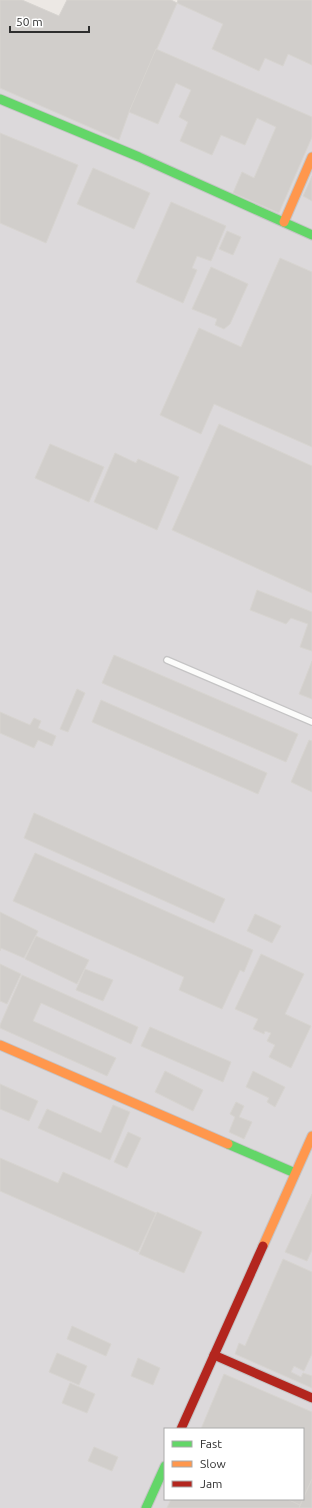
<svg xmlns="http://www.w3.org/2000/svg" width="312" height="1508" viewBox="0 0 312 1508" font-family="Ubuntu,sans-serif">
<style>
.industrial{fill:#dcd9db;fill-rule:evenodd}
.building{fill:#d1cecb;stroke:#d7d4d0}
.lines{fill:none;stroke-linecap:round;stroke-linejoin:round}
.lane-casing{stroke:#c5c4c5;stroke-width:8}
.fast-casing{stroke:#c5c4c5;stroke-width:11}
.slow-casing{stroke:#c5c4c5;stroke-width:11}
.jam-casing{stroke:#c5c4c5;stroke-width:11}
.lane{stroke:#fcfcfb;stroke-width:5.5}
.fast{stroke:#63d668;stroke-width:9}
.slow{stroke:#ff974d;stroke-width:9}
.jam{stroke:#b3261e;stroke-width:9}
</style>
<rect width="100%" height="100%" fill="#ece8e4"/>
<path class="industrial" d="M0,0H22L59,16L67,0H171L177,3L178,0H312V1508H0ZM165,1429H303V1499H165Z"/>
<g class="building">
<polygon points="0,0 22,0 59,16 67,0 171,0 177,3 129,112 119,140 0,88"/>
<polygon points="178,0 312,0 312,65 288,54 283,66 265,58 259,71 212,49 223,24 177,3"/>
<polygon points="156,49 312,117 312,137 279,213 233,193 242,172 254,178 276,127 257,118 245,145 221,135 212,155 180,141 188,122 179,117 191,90 176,83 158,124 129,112"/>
<polygon points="0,133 78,165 46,243 0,223"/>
<polygon points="93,168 150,193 134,229 77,204"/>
<polygon points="312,176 312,201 303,196"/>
<polygon points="171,202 226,226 211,261 197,256 192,268 197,270 183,303 136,282"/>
<polygon points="227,231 241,237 233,255 219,249"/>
<polygon points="280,258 312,272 312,447 214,404 201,434 160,415 199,328 241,347"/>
<polygon points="211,267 248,284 230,324 224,329 215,325 217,319 192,309"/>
<polygon points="219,424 312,466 312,593 172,530"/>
<polygon points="50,444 104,467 89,502 35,478"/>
<polygon points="115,453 136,463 138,459 179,477 157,530 94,502"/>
<polygon points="257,590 312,612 312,651 300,647 308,624 291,618 286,624 250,610"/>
<polygon points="114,655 298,734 286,762 102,683"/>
<polygon points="312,661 312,699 299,694"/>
<polygon points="77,689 85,693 68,732 60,729"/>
<polygon points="101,700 267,773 258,794 92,722"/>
<polygon points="0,712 30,725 34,718 41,721 38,728 56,736 52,746 38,740 34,748 0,733"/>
<polygon points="309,740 312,741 312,792 291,782"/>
<polygon points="34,813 225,899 214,923 24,838"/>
<polygon points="35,853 253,950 244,972 240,970 222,1009 179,990 184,977 13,901"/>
<polygon points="0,912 38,931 24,958 1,948 0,951"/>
<polygon points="255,914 281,926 272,943 247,931"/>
<polygon points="36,936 89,960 77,984 25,959"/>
<polygon points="261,954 304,974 285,1014 311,1026 291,1068 269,1057 275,1045 267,1041 271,1033 265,1031 264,1034 253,1029 258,1019 235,1009"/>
<polygon points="0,964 21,974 7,1004 0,1001"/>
<polygon points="85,969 113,980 103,1001 76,990"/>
<polygon points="22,975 138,1027 131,1044 41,1003 33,1021 116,1058 107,1076 0,1028 0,1025"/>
<polygon points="150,1027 231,1062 223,1082 141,1046"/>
<polygon points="165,1071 203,1090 193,1111 155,1092"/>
<polygon points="253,1071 285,1087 275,1107 267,1102 269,1098 246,1087"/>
<polygon points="0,1084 38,1101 29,1121 0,1109"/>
<polygon points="236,1102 244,1106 239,1117 252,1122 244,1139 229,1132 235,1117 230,1114"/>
<polygon points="113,1105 130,1112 110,1160 38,1128 47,1109 101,1133"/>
<polygon points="128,1132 141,1138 127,1168 114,1162"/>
<polygon points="0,1158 58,1183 63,1172 156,1213 138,1252 0,1191"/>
<polygon points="312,1194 312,1250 307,1261 285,1252"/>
<polygon points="157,1212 202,1232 184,1273 139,1254"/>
<polygon points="283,1259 312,1272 312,1354 304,1371 294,1366 291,1372 301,1377 303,1373 312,1376 312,1388 235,1354 239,1343 245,1346"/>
<polygon points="72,1326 111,1344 106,1356 67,1339"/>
<polygon points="57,1353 87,1366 79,1385 49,1372"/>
<polygon points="138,1358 160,1368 153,1385 131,1376"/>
<polygon points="224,1374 312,1412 312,1479 303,1499 303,1429 201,1429"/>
<polygon points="70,1383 95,1394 87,1413 62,1403"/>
<polygon points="94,1447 118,1457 112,1471 88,1461"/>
<polygon points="312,1479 312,1508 299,1508 303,1499"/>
<polygon points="171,1499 287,1499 300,1505 299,1508 167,1508"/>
<polygon points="287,1499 303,1499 300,1505"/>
</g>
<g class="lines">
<g class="lane-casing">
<polyline id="lane" points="167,660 312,722"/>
</g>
<g class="fast-casing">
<g id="fast">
<polyline points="0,99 139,157 312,235"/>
<polyline points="228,1144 295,1173"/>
<polyline points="146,1508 165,1466"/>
</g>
</g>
<g class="slow-casing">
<g id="slow">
<polyline points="284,222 312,157"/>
<polyline points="0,1045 228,1144"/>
<polyline points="263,1246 312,1136"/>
</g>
</g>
<g class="jam-casing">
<g id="jam">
<polyline points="214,1355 312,1398"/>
<polyline points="181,1429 263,1246"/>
</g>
</g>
<use href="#lane" class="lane"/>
<use href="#fast" class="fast"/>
<use href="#slow" class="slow"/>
<use href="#jam" class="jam"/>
</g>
<rect x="164" y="1428" width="140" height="72" fill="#ffffff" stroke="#ababab"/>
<rect x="172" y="1441" width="20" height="6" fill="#63d668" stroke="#ababab"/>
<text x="200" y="1448" font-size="12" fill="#2e2e2e">Fast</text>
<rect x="172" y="1461" width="20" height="6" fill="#ff974d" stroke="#ababab"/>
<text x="200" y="1468" font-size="12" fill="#2e2e2e">Slow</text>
<rect x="172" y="1481" width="20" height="6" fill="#b3261e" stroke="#ababab"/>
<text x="200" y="1488" font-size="12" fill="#2e2e2e">Jam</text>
<path d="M10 26v6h79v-6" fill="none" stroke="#2e2e2e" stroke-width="2"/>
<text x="16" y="26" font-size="12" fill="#2e2e2e" stroke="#ffffff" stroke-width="3" paint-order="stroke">50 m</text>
</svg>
